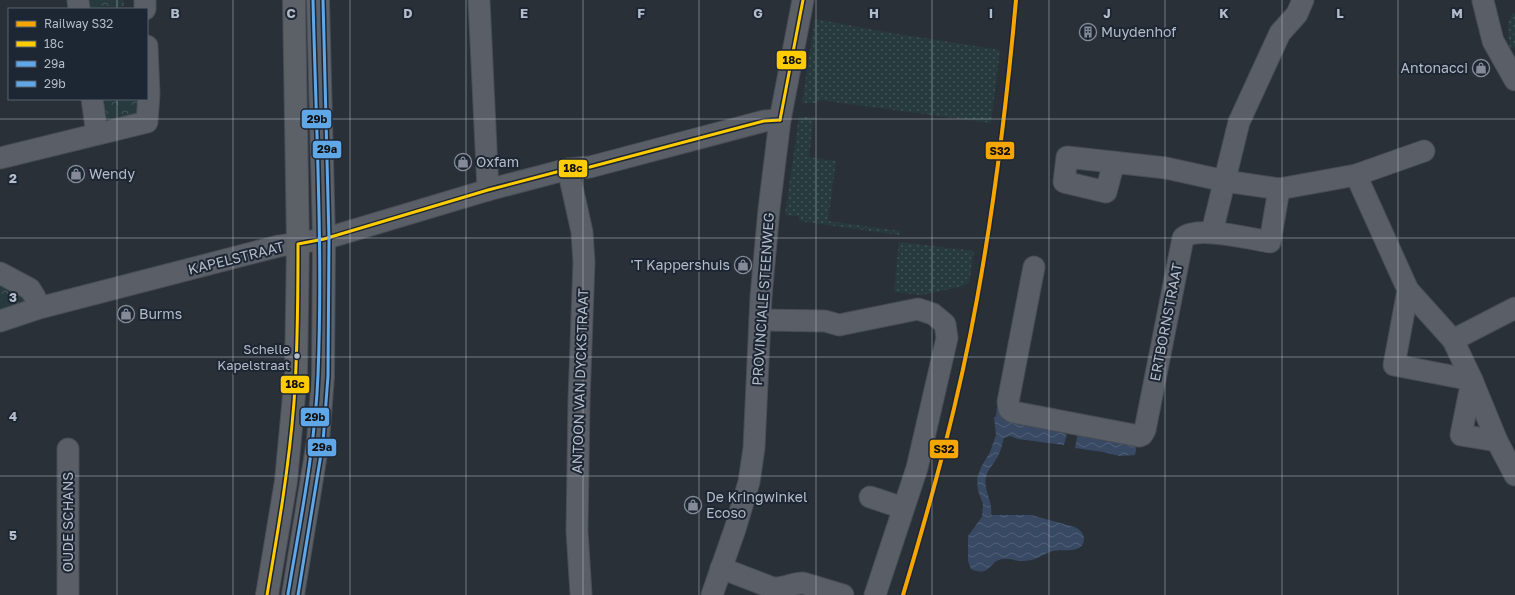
<svg xmlns="http://www.w3.org/2000/svg" width="1515" height="595" viewBox="0 0 1515 595" font-family="'Golos Text',sans-serif">
<style>
.grass{fill:url(#grass-dots)}
.forest{fill:url(#forest-crowns)}
.water{fill:url(#water-waves)}
.lines{fill:none;stroke-linecap:round;stroke-linejoin:round}
.stream{stroke:#384963;stroke-width:4}
.minor-casing{stroke:#484c53;stroke-width:23}
.major-casing{stroke:#484c55;stroke-width:24}
.minor{stroke:#5a5e66;stroke-width:21}
.major{stroke:#5c6168;stroke-width:22}
.bus-1-casing{stroke:#1d2633;stroke-width:6}
.bus-2-casing{stroke:#1d2633;stroke-width:6}
.bus-3-casing{stroke:#1d2633;stroke-width:6}
.bus-1{stroke:#fc0;stroke-width:3}
.bus-2{stroke:#60a7e8;stroke-width:3}
.bus-3{stroke:#60a7e8;stroke-width:3}
.rail-1-casing{stroke:#1d2633;stroke-width:7}
.rail-1{stroke:#f7a600;stroke-width:4}
.grid{fill:none;stroke:#b4bcc9;stroke-width:1;stroke-opacity:0.55}
.bus-dot{fill:#b4bcc9;stroke:#1d2633;stroke-width:1.5}
.labels{text-anchor:middle;stroke-width:4;stroke-linejoin:round;paint-order:stroke}
.bus-label{font-size:13px;fill:#b4bcc9;stroke:#1d2633;text-anchor:end}
.poi-label{font-size:14px;fill:#b4bcc9;stroke:#1d2633;text-anchor:start}
.street-label{font-size:14px;fill:#b4bcc9;stroke:#1d2633}
.grid-label{font-size:13px;text-anchor:middle;font-weight:bold;fill:#b4bcc9;stroke:#1d2633;stroke-width:4;stroke-linejoin:round;paint-order:stroke}
.line-badge{stroke:#1d2633;stroke-width:1.5}
.pale-badge-label{font-size:11px;text-anchor:middle;font-weight:bold;fill:#111}
</style>
<defs>
<pattern id="grass-dots" width="8" height="8" patternUnits="userSpaceOnUse"><rect width="8" height="8" fill="#273a3e"/><path d="M2 2h.1M6 6h.1" fill="none" stroke="#445559" stroke-width="1.8" stroke-linecap="round"/></pattern>
<pattern id="forest-crowns" width="20" height="18" patternUnits="userSpaceOnUse"><rect width="20" height="18" fill="#273a3e"/><path d="M2 6a3 3 0 1 1 6 0M12 15a3 3 0 1 1 6 0" fill="none" stroke="#445559"/></pattern>
<pattern id="water-waves" width="16" height="10" patternUnits="userSpaceOnUse"><rect width="16" height="10" fill="#384963"/><path d="M0 5q4-4 8 0t8 0" fill="none" stroke="#526178"/></pattern>
</defs>
<rect width="100%" height="100%" fill="#2a3038"/>
<g class="grass">
<path d="M1513,13H1515V32L1514,34L1515,35V46L1514,48H1510C1509,37 1505,22 1513,13Z"/>
<polygon points="815,19 880,31 1000,50 991,123 820,100 816,103 802,103"/>
<polygon points="799,117 814,117 809,157 836,161 828,221 900,231 899,235 799,221 799,216 785,215"/>
<polygon points="899,242 974,251 969,283 963,286 922,295 894,292"/>
</g>
<g class="forest">
<polygon points="84,0 124,0 124,6 85,9"/>
<polygon points="96,99 139,99 137,115 105,125"/>
<polygon points="0,282 17,290 25,299 23,303 0,313"/>
</g>
<g class="water">
<path d="M1002,415L1068,429L1064,445L1018,439L1010,436L1004,438C1002,444 1001,451 998,456C994,464 988,469 986,477C983,490 993,501 991,514L992,515H1031L1075,527C1080,530 1084,533 1084,539C1083,556 1061,547 1050,552C1039,556 1038,560 1024,561C1017,562 1010,558 1003,559C989,560 991,578 971,569L968,561V536L982,517L983,504L978,491L977,479L981,467L990,452L996,435L994,417Z"/>
<polygon points="1078,432 1137,445 1135,455 1120,456 1103,452 1075,448"/>
</g>
<g class="lines">
<polyline class="stream" points="998,416 999,407"/>
<g class="minor-casing">
<g id="minor">
<polyline points="78,0 79,9"/>
<polyline points="145,0 145,9"/>
<polyline points="479,0 488,190"/>
<polyline points="1483,1 1493,41 1515,80"/>
<polyline points="92,99 97,134"/>
<polyline points="0,158 147,122 149,94 147,46"/>
<polyline points="1114,162 1106,192 1064,182 1067,157 1166,168 1225,181 1279,189 1356,175 1424,151"/>
<polyline points="568,169 582,232 584,262 579,400 577,531 581,594"/>
<polyline points="1356,175 1408,290 1453,340 1472,380 1497,441 1515,475"/>
<polyline points="1212,232 1239,122 1280,33 1297,14 1303,0"/>
<path d="M1034,267L1008,402L1009,409L1013,412L1139,436L1142,435L1145,430L1183,238C1197,225 1251,239 1270,242L1279,189"/>
<polyline points="0,273 30,289 35,297 39,308"/>
<polyline points="1408,290 1394,365 1472,380 1461,435 1497,441"/>
<polyline points="760,320 825,321 839,325 918,309 933,314 945,324 947,338 917,468 875,595"/>
<polyline points="0,321 39,308 279,246 324,239 488,190 568,169 590,167 764,121 780,120"/>
<polyline points="1453,340 1515,308"/>
<polyline points="68,449 68,595"/>
<polyline points="870,497 903,508"/>
<path d="M721,568L773,588C784,589 792,583 803,583L843,595"/>
<polyline points="712,595 735,529 749,482 754,448 761,297 769,209 780,120 803,0"/>
</g>
</g>
<g class="major-casing">
<g id="major">
<polyline points="267,595 286,481 296,374 298,244 294,0"/>
<polyline points="293,595 318,441 323,376 324,239 318,0"/>
</g>
</g>
<use href="#minor" class="minor"/>
<use href="#major" class="major"/>
<g class="bus-1-casing">
<g id="bus-1">
<polyline points="780,120 803,0"/>
<path d="M267,595C278,531 289,467 294,402C298,349 298,297 298,244L324,239L488,190L568,169L590,167L764,121L780,120"/>
</g>
</g>
<g class="bus-2-casing">
<polyline id="bus-2" points="298,595 323,442 328,376 329,239 323,0"/>
</g>
<g class="bus-3-casing">
<path id="bus-3" d="M288,594C300,522 315,449 318,375C323,251 316,125 313,0"/>
</g>
<use href="#bus-1" class="bus-1"/>
<use href="#bus-2" class="bus-2"/>
<use href="#bus-3" class="bus-3"/>
<g class="rail-1-casing">
<path id="rail-1" d="M903,595C932,498 959,400 977,299C995,200 1007,100 1016,0"/>
</g>
<use href="#rail-1" class="rail-1"/>
</g>
<path class="grid" d="M117,0V9M233,0V595M350,0V595M466,0V595M583,0V595M699,0V595M816,0V595M932,0V595M1049,0V595M1165,0V595M1282,0V595M1398,0V595M117,99V595M0,119H1515M0,238H1515M0,357H1515M0,476H1515"/>
<defs>
<g id="building-ring" transform="scale(0.9)"><circle r="9.5" fill="#1d2633" stroke="#848b96" stroke-width="1.5"/><path d="M-4-6H4V6H1V3H-1V6H-4ZM-2.5-4.3h1.7v1.8h-1.7ZM.8-4.3h1.7v1.8H.8ZM-2.5-1h1.7V.8h-1.7ZM.8-1h1.7V.8H.8Z" fill="#848b96"/></g>
<g id="shop-ring" transform="scale(0.9)"><circle r="9.5" fill="#1d2633" stroke="#848b96" stroke-width="1.5"/><path d="M-5-2.5h2.3a2.7 3.5 0 0 1 5.4 0H5L5.5 6h-11ZM-1.5-2.5h3a1.5 2.3 0 0 0-3 0Z" fill="#848b96"/></g>
</defs>
<g fill-rule="evenodd">
<use href="#building-ring" x="1088" y="32"/>
<use href="#shop-ring" x="1481" y="68"/>
<use href="#shop-ring" x="463" y="162"/>
<use href="#shop-ring" x="76" y="174"/>
<use href="#shop-ring" x="743" y="265"/>
<use href="#shop-ring" x="126" y="314"/>
<use href="#shop-ring" x="693" y="505"/>
</g>
<circle class="bus-dot" cx="297" cy="356" r="3.5"/>
<g class="labels">
<g class="bus-label">
<text x="290" y="354">Schelle<tspan x="290" dy="16">Kapelstraat</tspan></text>
</g>
<g class="poi-label">
<text x="1101" y="37">Muydenhof</text>
<text x="1468" y="73" text-anchor="end">Antonacci</text>
<text x="476" y="167">Oxfam</text>
<text x="89" y="179">Wendy</text>
<text x="730" y="270" text-anchor="end">'T Kappershuis</text>
<text x="139" y="319">Burms</text>
<text x="706" y="502">De Kringwinkel<tspan x="706" dy="16">Ecoso</tspan></text>
</g>
<g class="street-label">
<text transform="translate(236 258) rotate(-14)" y="5">KAPELSTRAAT</text>
<text transform="translate(763 299) rotate(-86)" y="5">PROVINCIALE STEENWEG</text>
<text transform="translate(1166 322) rotate(-79)" y="5">ERTBORNSTRAAT</text>
<text transform="translate(580 381) rotate(-88)" y="5">ANTOON VAN DYCKSTRAAT</text>
<text transform="translate(68 522) rotate(-90)" y="5">OUDE SCHANS</text>
</g>
</g>
<g class="grid-label">
<text x="175" y="18">B</text>
<text x="291" y="18">C</text>
<text x="408" y="18">D</text>
<text x="524" y="18">E</text>
<text x="641" y="18">F</text>
<text x="758" y="18">G</text>
<text x="874" y="18">H</text>
<text x="991" y="18">I</text>
<text x="1107" y="18">J</text>
<text x="1224" y="18">K</text>
<text x="1340" y="18">L</text>
<text x="1457" y="18">M</text>
<text x="13" y="183">2</text>
<text x="13" y="302">3</text>
<text x="13" y="421">4</text>
<text x="13" y="540">5</text>
</g>
<g class="line-badge">
<rect x="776" y="50" width="31" height="20" rx="4" fill="#fc0"/>
<rect x="301" y="109" width="31" height="20" rx="4" fill="#60a7e8"/>
<rect x="312" y="140" width="30" height="19" rx="4" fill="#60a7e8"/>
<rect x="985" y="141" width="30" height="19" rx="4" fill="#f7a600"/>
<rect x="558" y="159" width="30" height="19" rx="4" fill="#fc0"/>
<rect x="280" y="375" width="30" height="19" rx="4" fill="#fc0"/>
<rect x="300" y="407" width="30" height="20" rx="4" fill="#60a7e8"/>
<rect x="307" y="438" width="30" height="19" rx="4" fill="#60a7e8"/>
<rect x="929" y="439" width="30" height="20" rx="4" fill="#f7a600"/>
</g>
<g class="pale-badge-label">
<text x="792" y="64">18c</text>
<text x="317" y="123">29b</text>
<text x="327" y="153">29a</text>
<text x="1000" y="155">S32</text>
<text x="573" y="172">18c</text>
<text x="295" y="388">18c</text>
<text x="315" y="421">29b</text>
<text x="322" y="451">29a</text>
<text x="944" y="453">S32</text>
</g>
<rect x="8" y="8" width="140" height="92" fill="#1d2633" stroke="#59626f"/>
<rect x="16" y="21" width="20" height="6" fill="#f7a600" stroke="#59626f"/>
<text x="44" y="28" font-size="12" fill="#b4bcc9">Railway S32</text>
<rect x="16" y="41" width="20" height="6" fill="#ffcc00" stroke="#59626f"/>
<text x="44" y="48" font-size="12" fill="#b4bcc9">18c</text>
<rect x="16" y="61" width="20" height="6" fill="#60a7e8" stroke="#59626f"/>
<text x="44" y="68" font-size="12" fill="#b4bcc9">29a</text>
<rect x="16" y="81" width="20" height="6" fill="#60a7e8" stroke="#59626f"/>
<text x="44" y="88" font-size="12" fill="#b4bcc9">29b</text>
</svg>
